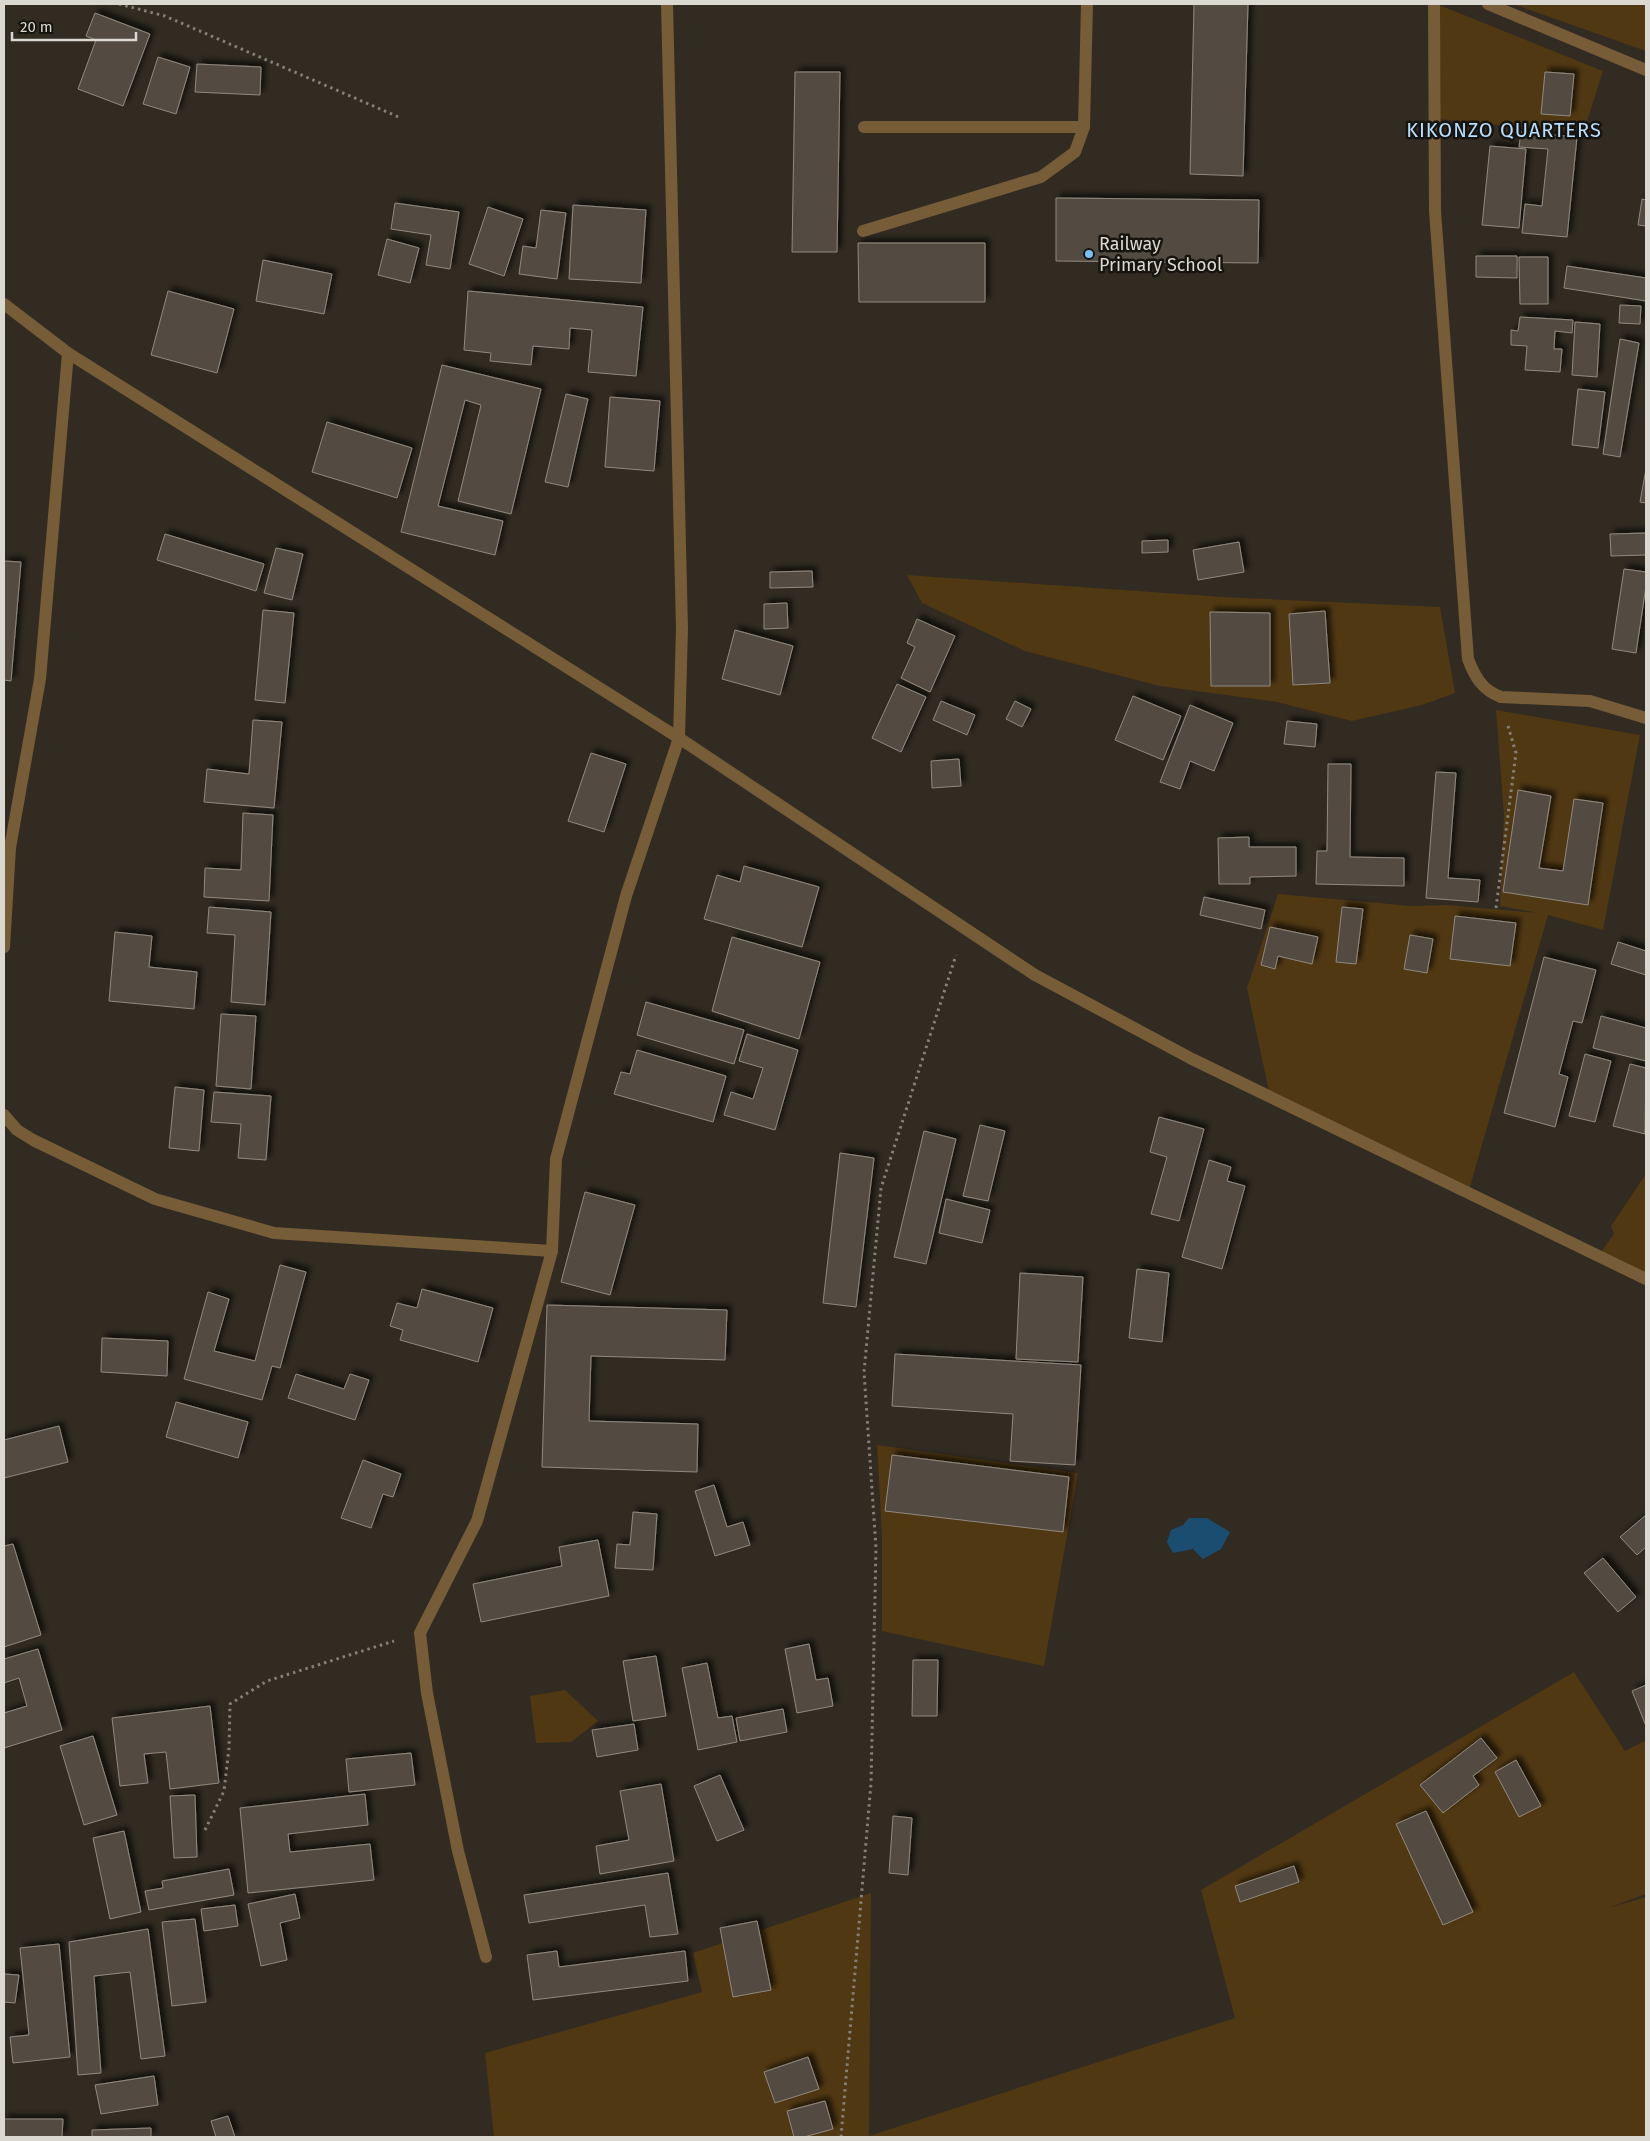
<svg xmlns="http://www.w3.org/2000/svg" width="1650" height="2141" viewBox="0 0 1650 2141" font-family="'Fira Sans',sans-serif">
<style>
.green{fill:#503812}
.water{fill:#1b4d71}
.building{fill:#534c43;stroke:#91897f;filter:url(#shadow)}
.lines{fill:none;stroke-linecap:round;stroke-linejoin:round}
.path{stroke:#858078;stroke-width:3;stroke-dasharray:2.5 4;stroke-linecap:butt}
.minor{stroke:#765c37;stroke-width:12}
.poi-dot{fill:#77bff7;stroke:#171410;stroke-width:2}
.labels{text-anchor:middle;stroke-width:5;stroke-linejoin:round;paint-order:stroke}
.poi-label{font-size:18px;fill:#dbd7d1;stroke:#171410;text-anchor:start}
.quarter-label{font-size:20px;letter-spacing:1px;fill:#b7defd;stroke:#171410}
</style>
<defs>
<filter id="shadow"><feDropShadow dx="4.5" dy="-4.5" stdDeviation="2.5" flood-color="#0009"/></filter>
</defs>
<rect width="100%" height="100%" fill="#312b22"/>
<g class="green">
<polygon points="1513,4 1646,4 1646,51"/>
<polygon points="1439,5 1603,71 1583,134 1439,119"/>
<polygon points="907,575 1223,597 1440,607 1455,693 1422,705 1352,721 1277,702 1160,686 1025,651 922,603"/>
<polygon points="1496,710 1640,735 1603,930 1548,915 1469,1190 1271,1101 1247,988 1278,894 1412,906 1446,905 1539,913 1500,906 1504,815"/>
<polygon points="1646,1174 1646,1282 1598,1256 1614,1234 1611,1226"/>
<polygon points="877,1445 1078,1473 1044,1666 882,1631 882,1537"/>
<polygon points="1574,1672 1625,1751 1646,1740 1646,1894 1608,1908 1646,1897 1646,2137 494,2137 485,2053 702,1992 693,1953 871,1893 869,2136 1235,2018 1201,1890"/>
<polygon points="565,1690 598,1721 571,1742 536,1743 530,1696"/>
</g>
<polygon class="water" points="1189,1518 1207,1518 1230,1532 1221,1549 1203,1559 1193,1549 1173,1553 1167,1542 1171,1530 1183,1525"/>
<g class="building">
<polygon points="1194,4 1248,4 1243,176 1190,174"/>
<polygon points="95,13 150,34 123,106 78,89 96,40 86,36"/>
<polygon points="158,57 190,67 176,114 143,104"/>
<polygon points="197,64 261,67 260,95 195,92"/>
<polygon points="795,72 840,72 837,252 792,252"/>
<polygon points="1545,72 1574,74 1570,116 1541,114"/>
<polygon points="1521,132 1577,137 1567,237 1522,233 1525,204 1542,206 1548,149 1519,147"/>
<polygon points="1490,146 1526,149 1519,228 1482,225"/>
<polygon points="1056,198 1259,200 1258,263 1056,261"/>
<polygon points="1642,199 1646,200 1646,226 1638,225"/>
<polygon points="395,203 459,212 450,269 426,265 431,235 391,229"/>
<polygon points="573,205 646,210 641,283 569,279"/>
<polygon points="488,207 523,219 504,276 469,264"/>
<polygon points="541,210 566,213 557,279 519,274 523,246 536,248"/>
<polygon points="387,239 419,248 410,283 378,275"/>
<polygon points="858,243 985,243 985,302 859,302"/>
<polygon points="1476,256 1517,256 1517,278 1476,277"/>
<polygon points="1519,257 1548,257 1548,304 1520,304"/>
<polygon points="263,260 332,274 324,314 256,301"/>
<polygon points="1567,266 1646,278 1646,301 1564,288"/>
<polygon points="168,291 234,309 217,373 151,355"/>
<polygon points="468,291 643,307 636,376 588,372 592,330 570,328 569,349 533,346 531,365 490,361 491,353 464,350"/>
<polygon points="1620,305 1641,306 1640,324 1619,323"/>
<polygon points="1520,317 1573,320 1572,333 1555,331 1554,349 1562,349 1560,372 1525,370 1527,346 1511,345 1511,330 1518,331"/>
<polygon points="1575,322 1600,324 1597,377 1572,375"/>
<polygon points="1620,339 1639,343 1620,457 1603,454"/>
<polygon points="442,365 541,389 511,514 458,501 481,405 465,400 438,506 503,521 495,555 401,532"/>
<polygon points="1578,389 1605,392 1598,448 1572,445"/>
<polygon points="566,394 588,399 568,487 545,482"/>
<polygon points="610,397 660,401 654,471 605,467"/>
<polygon points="327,422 412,448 397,498 312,472"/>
<polygon points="1646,469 1646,503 1640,502"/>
<polygon points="1646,533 1646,555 1611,556 1610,534"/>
<polygon points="165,534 264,564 256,591 157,560"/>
<polygon points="1168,540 1168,552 1142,553 1142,541"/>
<polygon points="1239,542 1244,572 1198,580 1193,550"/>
<polygon points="276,548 303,554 292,600 264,593"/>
<polygon points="4,561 21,562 11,681 4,680"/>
<polygon points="1624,569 1646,572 1646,586 1636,653 1612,649"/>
<polygon points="812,571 813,587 770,588 770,572"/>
<polygon points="787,603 788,628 764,629 764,604"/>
<polygon points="263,610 294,613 285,703 255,700"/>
<polygon points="1325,611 1330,683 1293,685 1289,614"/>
<polygon points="1210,612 1270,613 1270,686 1211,686"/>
<polygon points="917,619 955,636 930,692 901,678 915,647 907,643"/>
<polygon points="735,630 793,646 780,695 722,679"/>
<polygon points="897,684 926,697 901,752 872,738"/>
<polygon points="1133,696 1181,716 1163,760 1115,740"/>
<polygon points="941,701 975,715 967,735 933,720"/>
<polygon points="1015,701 1031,709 1022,727 1006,719"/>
<polygon points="1190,705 1233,723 1214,771 1190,761 1180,789 1160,782"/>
<polygon points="253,720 282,722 274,808 204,802 207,769 249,774"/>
<polygon points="1287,721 1317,724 1315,747 1284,744"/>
<polygon points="591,753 626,764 604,832 568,821"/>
<polygon points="959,759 961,786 932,788 931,761"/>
<polygon points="1328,764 1351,764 1350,857 1404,858 1404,886 1316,884 1317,851 1327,851"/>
<polygon points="1436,772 1456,773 1448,878 1480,880 1478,902 1426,898"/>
<polygon points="1518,790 1551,796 1539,868 1563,871 1574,799 1603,803 1588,905 1503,892"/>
<polygon points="243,813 273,815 269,901 204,897 205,868 241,870"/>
<polygon points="1249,837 1249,847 1296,847 1296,876 1250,877 1250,884 1219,884 1218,838"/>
<polygon points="744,866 819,887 802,947 704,919 717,875 740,882"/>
<polygon points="1204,897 1265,910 1261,929 1200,915"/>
<polygon points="209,907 271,912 265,1005 231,1002 235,935 207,933"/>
<polygon points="1342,907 1363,909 1356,964 1336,962"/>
<polygon points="1455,916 1516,923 1510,966 1450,959"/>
<polygon points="1270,927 1318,937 1312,964 1278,956 1275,969 1261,965"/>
<polygon points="115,932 152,936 149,967 197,972 194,1009 109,1001"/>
<polygon points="1410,935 1433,939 1427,973 1404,969"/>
<polygon points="732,937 820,962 799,1039 712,1011"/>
<polygon points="1618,942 1646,951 1646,975 1611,964"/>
<polygon points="1544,957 1596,970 1582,1023 1573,1021 1559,1074 1568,1077 1555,1127 1504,1113"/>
<polygon points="646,1002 744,1030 734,1064 637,1035"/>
<polygon points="221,1014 256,1016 251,1089 216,1086"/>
<polygon points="1601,1016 1646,1028 1646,1061 1593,1048"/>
<polygon points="747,1034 798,1050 775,1130 724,1115 731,1092 753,1099 763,1068 739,1061"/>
<polygon points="637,1050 726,1076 713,1122 614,1094 621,1072 630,1074"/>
<polygon points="1585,1054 1611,1061 1595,1122 1569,1116"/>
<polygon points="1630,1064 1646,1068 1645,1134 1613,1126"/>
<polygon points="175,1087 204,1090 199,1151 169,1148"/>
<polygon points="214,1092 271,1096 266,1160 238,1158 241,1124 211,1122"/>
<polygon points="1159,1117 1204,1129 1179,1221 1151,1214 1167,1157 1150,1152"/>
<polygon points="980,1125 1005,1131 988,1201 963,1196"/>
<polygon points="924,1131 956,1139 926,1264 894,1257"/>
<polygon points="840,1153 874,1158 856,1307 823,1303"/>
<polygon points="1209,1160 1231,1167 1227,1181 1245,1186 1222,1269 1182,1257"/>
<polygon points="585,1192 635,1205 610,1295 561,1282"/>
<polygon points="946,1199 990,1210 982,1243 939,1233"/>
<polygon points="280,1265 306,1272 280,1368 272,1366 262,1400 184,1379 208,1292 229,1299 214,1351 255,1361"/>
<polygon points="1137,1269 1169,1273 1162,1342 1129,1338"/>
<polygon points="1020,1273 1083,1277 1078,1362 1016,1359"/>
<polygon points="422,1289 493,1308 478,1362 400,1340 403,1330 390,1326 397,1303 417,1308"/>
<polygon points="547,1305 727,1310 725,1360 591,1356 589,1421 698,1424 697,1472 542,1467"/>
<polygon points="102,1338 168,1341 167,1376 101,1372"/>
<polygon points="895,1354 1081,1365 1075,1465 1010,1461 1013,1414 892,1406"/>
<polygon points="296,1374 344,1389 350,1374 369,1380 355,1420 288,1398"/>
<polygon points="176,1402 248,1422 238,1458 166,1437"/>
<polygon points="59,1426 68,1462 4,1478 4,1440"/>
<polygon points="892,1455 1069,1477 1063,1532 885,1511"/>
<polygon points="363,1460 401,1474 393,1497 383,1494 371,1528 341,1518"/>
<polygon points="714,1485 727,1527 743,1522 750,1545 715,1556 695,1491"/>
<polygon points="633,1512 657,1514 653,1570 615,1568 617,1544 630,1545"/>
<polygon points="1646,1515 1646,1547 1637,1555 1620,1537"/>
<polygon points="598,1540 609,1596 481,1622 473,1584 562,1566 559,1547"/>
<polygon points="13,1544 41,1635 4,1647 4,1546"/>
<polygon points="1603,1558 1636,1597 1618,1612 1584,1573"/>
<polygon points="809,1644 816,1680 828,1678 833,1706 797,1713 785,1649"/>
<polygon points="38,1649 62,1730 4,1748 4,1713 27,1706 19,1678 4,1683 4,1659"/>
<polygon points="656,1656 666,1716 633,1721 623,1661"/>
<polygon points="913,1660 938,1660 937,1716 912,1716"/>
<polygon points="707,1663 718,1718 732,1716 737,1742 698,1750 682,1668"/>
<polygon points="1646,1685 1646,1726 1632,1691"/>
<polygon points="210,1706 219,1783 170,1789 166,1752 144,1754 148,1783 120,1786 112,1718"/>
<polygon points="783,1709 787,1732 740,1741 736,1718"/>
<polygon points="634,1724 638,1750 597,1757 592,1730"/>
<polygon points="93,1736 117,1815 84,1825 60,1746"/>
<polygon points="1481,1738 1497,1758 1473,1776 1479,1785 1443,1813 1420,1785"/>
<polygon points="411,1753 415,1785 349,1792 346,1759"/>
<polygon points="1516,1760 1541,1806 1519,1817 1495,1772"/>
<polygon points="720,1775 744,1830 717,1841 694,1786"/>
<polygon points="661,1784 674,1861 600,1874 596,1846 629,1840 620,1791"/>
<polygon points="365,1794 368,1825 288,1834 290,1852 370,1844 374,1880 248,1893 240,1808"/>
<polygon points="195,1795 197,1857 174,1858 170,1796"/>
<polygon points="1426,1811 1473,1912 1443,1925 1396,1824"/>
<polygon points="893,1816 912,1818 908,1875 889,1873"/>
<polygon points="124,1831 141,1912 110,1919 93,1838"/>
<polygon points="1294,1866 1299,1882 1240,1902 1235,1886"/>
<polygon points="229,1869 234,1895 149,1910 145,1891 163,1888 162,1881"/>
<polygon points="668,1873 678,1934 650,1937 645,1905 529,1923 524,1895"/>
<polygon points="295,1894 300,1918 280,1923 287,1960 261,1966 248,1904"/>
<polygon points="235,1905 238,1926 204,1931 201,1909"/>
<polygon points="195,1919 206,2002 172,2006 162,1922"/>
<polygon points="757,1921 771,1990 733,1997 720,1928"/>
<polygon points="148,1929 165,2056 141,2059 130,1972 94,1976 101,2073 78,2075 69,1942"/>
<polygon points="59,1944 70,2057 13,2063 10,2037 29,2035 20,1948"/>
<polygon points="557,1951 559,1967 685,1951 688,1981 533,2000 527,1955"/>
<polygon points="4,1974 19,1975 15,2003 4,2002 4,2008"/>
<polygon points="808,2057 819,2089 775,2103 764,2072"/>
<polygon points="154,2076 158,2105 101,2114 95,2085"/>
<polygon points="825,2101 833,2129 804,2137 794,2137 787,2111"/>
<polygon points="228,2116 235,2137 216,2137 211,2121"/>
<polygon points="4,2119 63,2119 62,2137 4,2137"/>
<polygon points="151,2128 151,2137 92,2137 92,2130"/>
</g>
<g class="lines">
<g class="path">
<polyline points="119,4 165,16 401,118"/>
<polyline points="1496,908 1516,753 1508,726"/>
<polyline points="205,1830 224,1791 229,1748 230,1704 267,1681 394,1641"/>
<polyline points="841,2137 871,1783 876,1548 864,1372 881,1188 956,955"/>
</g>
<g class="minor">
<path d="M1434,4L1435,211L1468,659C1475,677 1482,690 1501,697L1590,701L1646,718"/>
<polyline points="1488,4 1646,70"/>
<polyline points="864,127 1084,127"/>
<polyline points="863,231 1041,177 1075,152 1084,127 1087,4"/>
<polyline points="4,304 68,353 679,738 1035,975 1192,1059 1646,1279"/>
<polyline points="4,947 10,848 40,679 68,353"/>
<polyline points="4,1115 17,1130 33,1140 155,1199 274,1233 552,1251"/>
<polyline points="486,1957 458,1851 427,1693 420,1633 477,1521 552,1251 556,1159 626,896 679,738 682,628 667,4"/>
</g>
</g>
<circle class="poi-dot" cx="1089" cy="254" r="5"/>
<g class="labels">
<g class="poi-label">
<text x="1099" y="250">Railway<tspan x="1099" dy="21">Primary School</tspan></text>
</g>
<g class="quarter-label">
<text x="1504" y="137">KIKONZO QUARTERS</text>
</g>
</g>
<rect width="1650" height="2141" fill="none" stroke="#dbd7d1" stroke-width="10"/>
<path d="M12 32v8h124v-8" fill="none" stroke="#dbd7d1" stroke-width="2.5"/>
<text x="20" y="32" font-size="15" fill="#dbd7d1" stroke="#171410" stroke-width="4" paint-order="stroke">20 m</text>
</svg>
